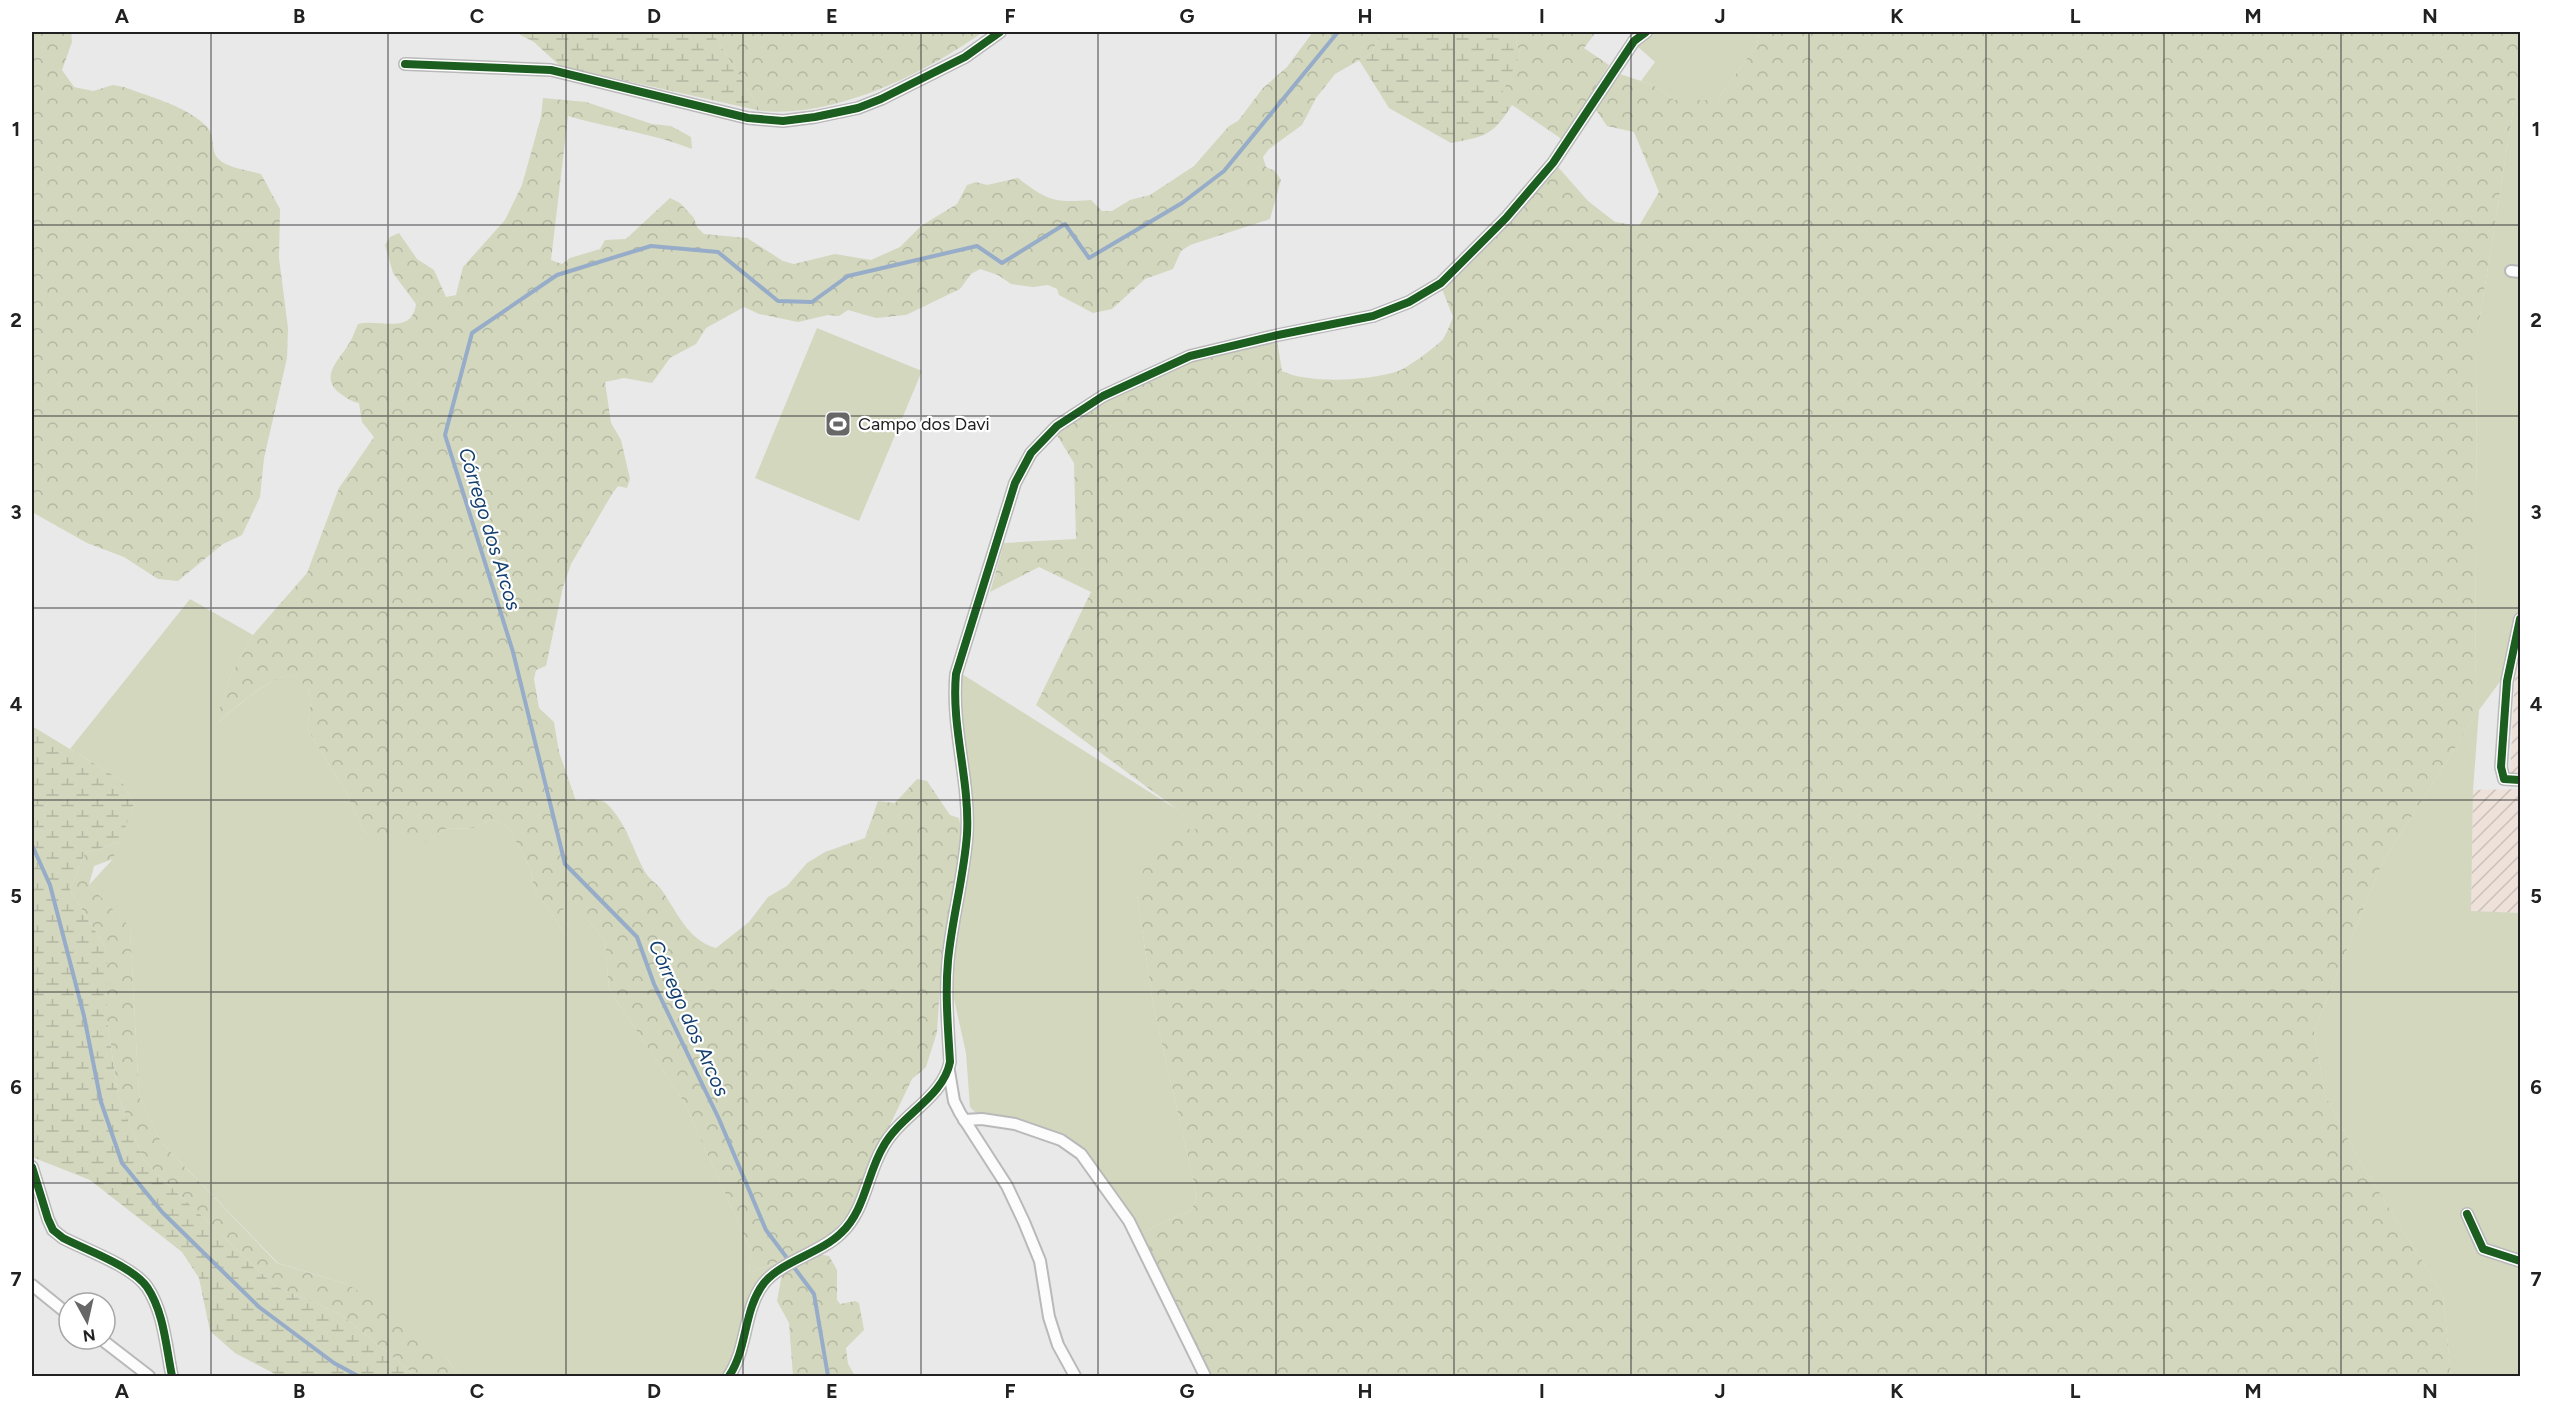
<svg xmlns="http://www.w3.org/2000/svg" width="2552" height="1408" viewBox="0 0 2552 1408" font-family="Figtree,sans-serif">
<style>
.industrial{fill:url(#industrial-furrows)}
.grass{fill:#d2d7bd}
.forest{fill:url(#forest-crowns)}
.wetland{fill:url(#wetland-marsh)}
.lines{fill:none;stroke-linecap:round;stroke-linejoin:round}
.stream{stroke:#96acc8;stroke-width:4}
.street-casing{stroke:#b9b9ba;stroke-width:14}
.street{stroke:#fcfcfc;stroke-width:10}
.cycleway-casing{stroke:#fff;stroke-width:11}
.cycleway{stroke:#1b5e20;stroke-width:8}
.grid{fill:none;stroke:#212122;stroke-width:1.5;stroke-opacity:0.55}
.labels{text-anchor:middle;stroke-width:4.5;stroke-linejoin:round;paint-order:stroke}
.poi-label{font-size:18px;fill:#212122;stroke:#fff;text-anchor:start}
.water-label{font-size:20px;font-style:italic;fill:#123e70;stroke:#fff}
.neatline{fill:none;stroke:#212122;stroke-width:2}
.grid-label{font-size:20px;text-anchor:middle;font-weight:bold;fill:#212122}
</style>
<defs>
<pattern id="industrial-furrows" width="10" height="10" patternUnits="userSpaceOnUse" patternTransform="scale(1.5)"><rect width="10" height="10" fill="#ede1da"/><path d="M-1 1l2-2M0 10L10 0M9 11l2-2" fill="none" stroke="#cbc1bb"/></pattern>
<pattern id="forest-crowns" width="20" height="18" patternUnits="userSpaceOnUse" patternTransform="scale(1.5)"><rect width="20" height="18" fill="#d2d7bd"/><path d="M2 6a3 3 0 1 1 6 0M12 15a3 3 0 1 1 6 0" fill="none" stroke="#b4b8a2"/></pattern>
<pattern id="wetland-marsh" width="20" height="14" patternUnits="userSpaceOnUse" patternTransform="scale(1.5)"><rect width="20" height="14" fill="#d2d7bd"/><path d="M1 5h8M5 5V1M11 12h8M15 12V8" fill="none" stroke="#b4b8a2"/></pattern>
</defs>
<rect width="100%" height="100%" fill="#e9e9ea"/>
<g class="industrial">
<polygon points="2520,642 2520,774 2510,774 2515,674"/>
<polygon points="2520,789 2520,913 2471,912 2473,790"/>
</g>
<g class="grass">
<polygon points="1655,32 1759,32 1757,45 1717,100 1674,100 1653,85 1641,81 1655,62 1637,46"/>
<polygon points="2520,68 2520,627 2510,668 2479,710 2473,790 2471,911 2520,913 2520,1376 2451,1376 2443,1294 2359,1160 2325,1095 2314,1031 2382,863 2475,717 2477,335"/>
<polygon points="817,328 922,371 859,521 755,478"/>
<path d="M190,599L253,635L230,677L215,725C234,710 271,673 295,675L308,689L311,701L307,728L347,794L364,832L428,841L445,829L475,828L492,819L509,828L531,870L534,889L567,936L573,930L562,921L565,899L591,923L605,942L609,989L684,1102L751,1251L749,1273L782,1261L771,1270L724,1376H459L446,1357L347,1284L278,1263L161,1142L139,1096L130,928L89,885L113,859L134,804L121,780L70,749Z"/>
<polygon points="962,674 1178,810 1200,829 1137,894 1153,1004 1197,1196 1191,1211 1165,1221 1141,1234 1130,1214 1062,1135 1045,1128 976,1113 970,1107 966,1053 950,981 971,833 957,701"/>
</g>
<g class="forest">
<path d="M32,32H71L72,42L62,70L74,87L93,91L113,85L124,87C150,97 183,105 204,124C215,133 211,143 215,154C221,168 249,170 261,174L280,209L279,258L288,328L287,358L264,458L260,497L242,535L223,544L178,581L158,579L124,557L87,543L32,512Z"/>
<path d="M712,32H983C924,74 835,118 761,111Z"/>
<path d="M1313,32H1381L1372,53L1335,74L1316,98L1302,125L1269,149L1263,157L1266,167L1275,171L1281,180L1270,219L1190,245L1181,251L1173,269L1145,279L1112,309L1093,313L1059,295L1057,289L1048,285L1033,287L1011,284L998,275L980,269L971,274L960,289L906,315L876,318L848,310L839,316L828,315L798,322L759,314L744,307L706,328L696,344L670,358L652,383L624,378L605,382L611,423L621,440L630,479L627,488L618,486L612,494L571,564L563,587L546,666L536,670L534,679L539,708L554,722L559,752L576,801C586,800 599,797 607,804C626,822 633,850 645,872C649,879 656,883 661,889C676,910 688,941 716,948L749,922L768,897L787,886L807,863L825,852L865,838L878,801L895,803L917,779L927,781L950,815L959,818L962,834L942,955L937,1032L926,1067L912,1079L889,1127L878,1144L851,1211L831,1234L811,1246L781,1261L749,1273L751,1251L684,1102L609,989L605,942L591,923L565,900L562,921L573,930L582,928L579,947L567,936L534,889L531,870L509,828L492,819L475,828L445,829L428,841L419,842L364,832L347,794L307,728L311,701L308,689L295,675C271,673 233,710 214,726L230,677L253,635L307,573L339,488L374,437L362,422L359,403C350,401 345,397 338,392C319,375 342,357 350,342C353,337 355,330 358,324C379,318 412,336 416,304L393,273L385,245L390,237L399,233L417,259L434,270L446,297L456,295L463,267L505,220L522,185L541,117L543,98L586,102L652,124L671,126L691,137L692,149C652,133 609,128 568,116L551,260L562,264L570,258L600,249L605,240L626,239L670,198L680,203L694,218L697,227L704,234L747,238L783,261L794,264L835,254L871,260L900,247L921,226L957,204L967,185L976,182L987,185L1018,178C1048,201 1054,203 1091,200L1102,211H1112L1130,200L1150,195L1194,166L1229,126L1238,121L1263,88L1287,67Z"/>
<polygon points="1514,32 1596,32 1584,48 1609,65 1563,140 1512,105 1495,107 1520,55"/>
<path d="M1759,32H2520V68L2477,335L2475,717L2382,863L2314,1031L2325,1095L2359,1160L2443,1294L2451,1376H1209L1141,1234L1165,1221L1191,1211L1197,1196L1153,1004L1137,894L1149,849L1173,830L1199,829L1178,810L1036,705L1091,592L1039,567L990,592L1004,543L1076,539L1074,463L1055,432L1104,402L1191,362L1277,340L1282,371C1308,384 1370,381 1398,371C1406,369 1437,346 1443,339C1447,333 1450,324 1453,317L1442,289L1558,167L1588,201L1615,222L1639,226L1659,192L1634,132L1607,126L1594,107L1617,73L1653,85L1674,100H1717L1757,45Z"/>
<polygon points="120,842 113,859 94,866 89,885 130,927 139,1096 161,1142 277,1263 347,1284 395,1314 446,1357 459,1376 416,1376 340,1314 275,1286 144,1161 118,1095 107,1020 107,950 70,890 85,853"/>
<polygon points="817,1254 829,1256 837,1270 837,1300 840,1304 855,1301 859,1303 864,1330 846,1348 848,1364 855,1376 793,1376 789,1323 777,1301 782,1274"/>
</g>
<g class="wetland">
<polygon points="515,32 712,32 761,111 560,66 534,42"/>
<path d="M1381,32H1514L1520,55L1496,106L1512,105C1492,136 1487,136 1451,143L1389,108L1359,60L1372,53Z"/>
<polygon points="32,726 121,780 134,804 120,842 85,853 70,890 107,950 107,1020 118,1095 144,1161 275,1286 340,1314 416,1376 279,1376 235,1353 210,1331 199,1278 182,1252 90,1180 32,1157"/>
</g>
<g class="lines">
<g class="stream">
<polyline points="32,845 50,885 84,1016 101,1102 122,1163 162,1212 259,1307 334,1363 358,1376"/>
<polyline points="828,1376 814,1294 766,1230 719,1119 654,984 637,937 565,864 513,652 445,435 472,333 557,275 651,246 718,252 778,301 812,302 848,276 977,246 1002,263 1065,224 1089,258 1182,203 1224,171 1338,32"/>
</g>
<g class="street-casing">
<g id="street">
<polyline points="405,64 551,70 748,118 783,121 815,117 858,108 881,99 965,57 1000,32"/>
<polyline points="2511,271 2520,272"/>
<polyline points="2520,619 2507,681 2501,767 2504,779 2520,780"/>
<polyline points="949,1071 954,1101 960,1113 1007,1186 1024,1222 1040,1261 1049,1317 1058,1345 1075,1376"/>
<polyline points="964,1120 982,1119 1015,1124 1061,1140 1081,1154 1129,1221 1205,1376"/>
<path d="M32,1167L48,1219L53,1230L63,1238C86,1250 132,1266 147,1287C164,1312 166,1347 172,1376"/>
<polyline points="2467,1214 2483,1249 2520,1261"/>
<polyline points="32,1285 69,1315"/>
<polyline points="101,1339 149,1376"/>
<path d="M729,1376C748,1348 743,1310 764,1283C782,1261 821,1253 841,1233C865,1211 867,1174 883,1147C900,1115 943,1098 950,1062C948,1028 945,994 948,961C952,918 964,877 967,834C970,780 951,728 956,674L1015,483L1031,453L1057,426L1103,396L1190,356L1278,335L1373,316L1409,302L1441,283L1506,218L1553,163L1634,41L1646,32"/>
</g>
</g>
<use href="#street" class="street"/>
<g class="cycleway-casing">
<g id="cycleway">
<polyline points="405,64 551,70 748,118 783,121 815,117 858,108 881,99 965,57 1000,32"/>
<polyline points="2520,619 2507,681 2501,767 2504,779 2520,780"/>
<path d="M32,1167L48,1219L53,1230L63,1238C86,1250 132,1266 147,1287C164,1312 166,1347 172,1376"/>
<polyline points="2467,1214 2483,1249 2520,1261"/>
<path d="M729,1376C748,1348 743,1310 764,1283C782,1261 821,1253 841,1233C865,1211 867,1174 883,1147C900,1115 943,1098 950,1062C948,1028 945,994 948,961C952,918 964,877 967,834C970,780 951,728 956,674L1015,483L1031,453L1057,426L1103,396L1190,356L1278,335L1373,316L1409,302L1441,283L1506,218L1553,163L1634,41L1646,32"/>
</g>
</g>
<use href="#cycleway" class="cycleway"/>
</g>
<path class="grid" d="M211,32V1376M388,32V1376M566,32V1376M743,32V1376M921,32V1376M1098,32V1376M1276,32V1376M1454,32V1376M1631,32V1376M1809,32V1376M1986,32V1376M2164,32V1376M2341,32V1376M32,225H2520M32,416H2520M32,608H2520M32,800H2520M32,992H2520M32,1183H2520"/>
<defs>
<g id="stadium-square" transform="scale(1.35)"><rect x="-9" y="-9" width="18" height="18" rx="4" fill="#676768" stroke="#fff"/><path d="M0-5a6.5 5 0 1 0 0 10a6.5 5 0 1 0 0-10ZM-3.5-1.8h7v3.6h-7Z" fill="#fff"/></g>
</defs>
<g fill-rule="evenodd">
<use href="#stadium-square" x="838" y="424"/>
</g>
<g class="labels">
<g class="poi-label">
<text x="858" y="430">Campo dos Davi</text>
</g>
<g class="water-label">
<text transform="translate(490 529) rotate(73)" y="7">Córrego dos Arcos</text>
<text transform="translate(689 1018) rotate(66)" y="7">Córrego dos Arcos</text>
</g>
</g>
<rect width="2552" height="1408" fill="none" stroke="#ffffff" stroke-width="66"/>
<g transform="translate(87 1321) rotate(172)"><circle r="28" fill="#ffffff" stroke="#a6a6a7" stroke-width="1.5"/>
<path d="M0-4.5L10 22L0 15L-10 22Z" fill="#676768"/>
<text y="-9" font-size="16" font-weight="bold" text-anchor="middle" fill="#212122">N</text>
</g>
<rect x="33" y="33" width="2486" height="1342" class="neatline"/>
<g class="grid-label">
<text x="122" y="23">A</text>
<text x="299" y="23">B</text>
<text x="477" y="23">C</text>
<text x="654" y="23">D</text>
<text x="832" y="23">E</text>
<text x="1010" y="23">F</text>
<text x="1187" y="23">G</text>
<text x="1365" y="23">H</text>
<text x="1542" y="23">I</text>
<text x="1720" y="23">J</text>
<text x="1897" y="23">K</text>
<text x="2075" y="23">L</text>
<text x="2253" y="23">M</text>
<text x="2430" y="23">N</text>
<text x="16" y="136">1</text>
<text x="2536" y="136">1</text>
<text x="16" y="327">2</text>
<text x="2536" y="327">2</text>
<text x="16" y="519">3</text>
<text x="2536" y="519">3</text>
<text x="16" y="711">4</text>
<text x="2536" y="711">4</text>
<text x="16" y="903">5</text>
<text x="2536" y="903">5</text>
<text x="16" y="1094">6</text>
<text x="2536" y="1094">6</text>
<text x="16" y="1286">7</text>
<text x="2536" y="1286">7</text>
<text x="122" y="1398">A</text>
<text x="299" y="1398">B</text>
<text x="477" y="1398">C</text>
<text x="654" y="1398">D</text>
<text x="832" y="1398">E</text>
<text x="1010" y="1398">F</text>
<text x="1187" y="1398">G</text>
<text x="1365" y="1398">H</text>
<text x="1542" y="1398">I</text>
<text x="1720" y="1398">J</text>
<text x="1897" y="1398">K</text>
<text x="2075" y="1398">L</text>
<text x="2253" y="1398">M</text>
<text x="2430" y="1398">N</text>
</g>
</svg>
